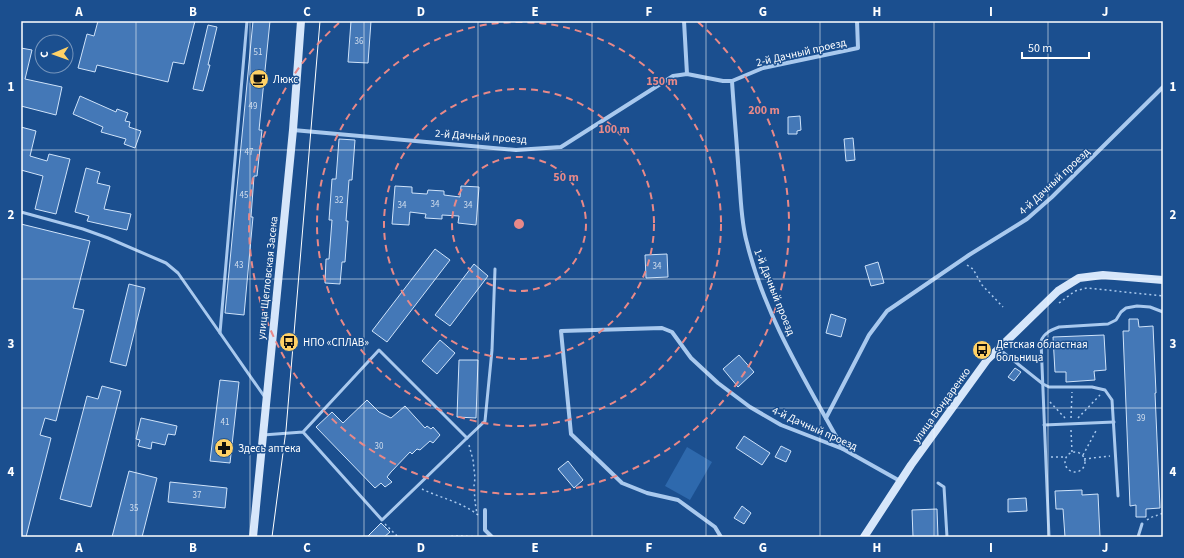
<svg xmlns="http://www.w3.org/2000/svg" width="1184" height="558" viewBox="0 0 1184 558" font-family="'Source Sans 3',sans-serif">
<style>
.green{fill:#2e69ad}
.building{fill:#4478b7;stroke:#cfe3fa}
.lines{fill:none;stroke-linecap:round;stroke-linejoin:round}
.path{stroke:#a9c9ee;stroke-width:1.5;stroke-dasharray:2 3;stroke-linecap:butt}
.lane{stroke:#a9c9ee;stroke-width:3}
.street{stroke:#a9c9ee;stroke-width:4}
.secondary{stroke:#d6e6fa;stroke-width:8}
.tram{stroke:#fff;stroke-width:1}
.grid{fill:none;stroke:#fff;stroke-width:1;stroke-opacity:0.55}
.ring{fill:none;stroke:#e88989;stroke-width:2;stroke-dasharray:7 5}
.labels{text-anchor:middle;stroke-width:3;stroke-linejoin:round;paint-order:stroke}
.number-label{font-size:9px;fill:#d0dded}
.street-label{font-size:11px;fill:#fff;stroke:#1b4f8f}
.poi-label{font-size:11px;fill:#fff;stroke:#1b4f8f;text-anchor:start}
.centre{fill:#e88989;stroke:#1b4f8f;stroke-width:2}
.ring-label{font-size:12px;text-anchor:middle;font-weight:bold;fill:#e88989;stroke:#1b4f8f;stroke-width:3;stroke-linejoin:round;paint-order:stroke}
.neatline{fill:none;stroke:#fff;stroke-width:1.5}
.grid-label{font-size:13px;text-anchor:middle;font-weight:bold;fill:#fff}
</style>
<rect width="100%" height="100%" fill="#1b4f8f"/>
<polygon class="green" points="687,447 712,462 690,500 665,486"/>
<g class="building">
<polygon points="98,21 195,21 184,64 173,62 168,82 97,65 95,72 78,68 87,34 94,36"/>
<polygon points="253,21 270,21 259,130 262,130 257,176 254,176 251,217 253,217 244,315 225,313"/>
<polygon points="351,21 371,21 368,63 348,62"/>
<polygon points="208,25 217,27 208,65 210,65 203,91 193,89"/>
<polygon points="21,48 32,50 25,79 62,87 56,115 21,106"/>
<polygon points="80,96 116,112 117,109 128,113 125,121 130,122 129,127 141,131 135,148 124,144 126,139 101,132 103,127 73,114"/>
<polygon points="800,116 801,130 797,131 797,134 788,134 788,117"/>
<polygon points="21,127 36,131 30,156 47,161 49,154 70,159 56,214 35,209 43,176 21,170"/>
<polygon points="853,138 855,160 846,161 844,139"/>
<polygon points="339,139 355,140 352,180 349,180 346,221 348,221 345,262 342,262 340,284 325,283 326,259 329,259 332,220 329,220 332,179 336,179"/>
<polygon points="86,168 100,172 97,183 110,186 104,209 131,214 127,230 87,221 89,216 75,212"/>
<polygon points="395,186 412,187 412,193 427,194 428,190 444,191 444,195 460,197 461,186 479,187 476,225 458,223 459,216 442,215 442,219 425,218 426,214 410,212 409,225 392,224"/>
<polygon points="21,224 90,241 73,308 84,310 56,421 45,418 40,435 51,438 26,537 21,537"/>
<polygon points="435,249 450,260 387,342 372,331"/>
<polygon points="667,254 668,277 646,278 645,255"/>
<polygon points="878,262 884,283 871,286 865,266"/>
<polygon points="474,264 488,276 450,326 435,315"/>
<polygon points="129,284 145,288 126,366 110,362"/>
<polygon points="831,314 846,319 841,337 826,333"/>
<polygon points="1129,319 1138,319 1139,327 1153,326 1156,393 1155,393 1160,508 1146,509 1146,517 1136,517 1136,505 1130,506 1123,331 1129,331"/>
<polygon points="1104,335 1106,370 1094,371 1095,380 1066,382 1066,372 1055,372 1053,337"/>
<polygon points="440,340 455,353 437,374 422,361"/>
<polygon points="739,355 754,372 738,387 723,369"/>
<polygon points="459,360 478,360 476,418 457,417"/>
<polygon points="1015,368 1021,372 1014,381 1008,377"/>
<polygon points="220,380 239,382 230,463 210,461"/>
<polygon points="102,386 121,391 91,507 60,499 87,396 98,399"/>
<polygon points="367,400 379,412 391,418 405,406 425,428 427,426 431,429 433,427 440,435 433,443 430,441 420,450 417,449 412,454 410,452 391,472 387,477 392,482 385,487 381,483 375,488 316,427 332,412 343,423"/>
<polygon points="141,418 177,426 175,435 168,434 165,445 152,442 151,449 138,446 140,440 136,439"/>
<polygon points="744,436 770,453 762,465 736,448"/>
<polygon points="781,446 791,451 786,462 775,457"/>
<polygon points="568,461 583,480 574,488 558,469"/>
<polygon points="129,471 157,478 142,537 112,537"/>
<polygon points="170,482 227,488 225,508 168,502"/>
<polygon points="1082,490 1082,495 1098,494 1100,537 1065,537 1063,509 1056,509 1055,491"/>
<polygon points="1026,498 1027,511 1008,512 1008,499"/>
<polygon points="742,506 751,513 744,524 734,518"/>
<polygon points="937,509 938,537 913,537 912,510"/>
<polygon points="381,523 390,532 384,537 367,537"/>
</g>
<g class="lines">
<g class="path">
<polyline points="967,265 973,269 982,285 1003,307"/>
<polyline points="1059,303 1075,291 1087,288 1163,296"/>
<polyline points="1050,402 1065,418"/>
<polyline points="1071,418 1072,392"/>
<polyline points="1078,418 1100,395"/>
<polyline points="1071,430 1072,452"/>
<polyline points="469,445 473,460 475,478 474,486 475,502 477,514"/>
<circle cx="1075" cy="462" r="10"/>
<polyline points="1083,455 1097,429"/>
<polyline points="1051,457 1065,457"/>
<polyline points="1084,459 1110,456"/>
<path d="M422,489C440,498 462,502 478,515"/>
<path d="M1147,520C1152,516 1157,516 1163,513"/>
<polyline points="385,524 398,537"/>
<polyline points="441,537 460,536 481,537"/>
</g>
<g class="lane">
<polyline points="247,21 220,333 264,396"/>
<polyline points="21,212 83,229 108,238 166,263 178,273 220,333"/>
<polyline points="999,349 1043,384 1049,387 1092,387 1105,390 1112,400 1118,496"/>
<polyline points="1044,425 1114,422"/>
<polyline points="263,435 303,432 382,520 467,438 379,350 303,432"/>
<polyline points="467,438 485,421 492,350 495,269"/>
<polyline points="938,483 944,487 947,537"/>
<path d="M1049,537L1041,341C1044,333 1051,330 1059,327L1108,324L1116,320L1121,312L1126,308L1137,306L1150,307L1163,312"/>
<polyline points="1138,537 1142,524"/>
</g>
<g class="street">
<polyline points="684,21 687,74"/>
<path d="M732,81C734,113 737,145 739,177C741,199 741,222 747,243C765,317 807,383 843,449"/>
<polyline points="293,130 516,150 561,147 673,76 687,74 723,81 732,81 763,68 858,48 857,21"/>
<polyline points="826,418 869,335 887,311 969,255 1027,219 1052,197 1163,87"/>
<polyline points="485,510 485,530 492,537"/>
<polyline points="721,537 715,527 678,500 647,493 622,483 571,434 561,331 662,328 672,332 691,358 718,383 750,407 781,425 843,449 900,481"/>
</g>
<g class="secondary">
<polyline points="253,537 293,130 301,21"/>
<polyline points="864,537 911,465 987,360 1058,291 1079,278 1103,275 1163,280"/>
</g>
<polyline class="tram" points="272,537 286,430 320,21"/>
</g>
<path class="grid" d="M136,21V537M250,21V537M364,21V537M478,21V537M592,21V537M706,21V537M820,21V537M934,21V537M1048,21V537M21,150H1163M21,279H1163M21,408H1163"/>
<g class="ring">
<circle cx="519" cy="224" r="67"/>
<circle cx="519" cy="224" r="135"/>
<circle cx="519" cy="224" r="202"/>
<path d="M698 22A270 270 0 1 1 340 22"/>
</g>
<defs>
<g id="cafe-disc" transform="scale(1)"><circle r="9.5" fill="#ffd166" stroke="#1b4f8f"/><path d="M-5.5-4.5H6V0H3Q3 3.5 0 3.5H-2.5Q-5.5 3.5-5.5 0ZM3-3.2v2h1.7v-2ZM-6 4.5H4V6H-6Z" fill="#111"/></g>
<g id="bus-disc" transform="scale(1)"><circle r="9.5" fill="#ffd166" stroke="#1b4f8f"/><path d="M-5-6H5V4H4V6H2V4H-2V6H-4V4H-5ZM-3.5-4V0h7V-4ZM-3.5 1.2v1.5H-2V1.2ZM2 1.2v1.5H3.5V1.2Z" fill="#111"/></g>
<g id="pharmacy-disc" transform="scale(1)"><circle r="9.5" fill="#ffd166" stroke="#1b4f8f"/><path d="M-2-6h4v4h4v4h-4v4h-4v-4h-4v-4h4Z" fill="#111"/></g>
</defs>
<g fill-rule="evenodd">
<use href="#cafe-disc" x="259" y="79"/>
<use href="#bus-disc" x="289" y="342"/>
<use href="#bus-disc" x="982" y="350"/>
<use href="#pharmacy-disc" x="224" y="448"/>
</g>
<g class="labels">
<g class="number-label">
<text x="359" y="44">36</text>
<text x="258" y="55">51</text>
<text x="253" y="109">49</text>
<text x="249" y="155">47</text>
<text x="244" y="198">45</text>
<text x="339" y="203">32</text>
<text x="435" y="207">34</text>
<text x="402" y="208">34</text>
<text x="468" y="208">34</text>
<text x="239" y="268">43</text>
<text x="657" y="269">34</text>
<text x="1141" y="421">39</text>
<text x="225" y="425">41</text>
<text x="379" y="449">30</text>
<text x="197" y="498">37</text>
<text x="134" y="511">35</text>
</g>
<g class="street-label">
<text transform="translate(801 52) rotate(-13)" y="4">2-й Дачный проезд</text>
<text transform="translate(481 136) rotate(4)" y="4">2-й Дачный проезд</text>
<text transform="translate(1054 181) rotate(-43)" y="4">4-й Дачный проезд</text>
<text transform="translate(267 278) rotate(-84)" y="4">улица Щегловская Засека</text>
<text transform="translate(775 292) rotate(68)" y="4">1-й Дачный проезд</text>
<text transform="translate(941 405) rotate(-54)" y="4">улица Бондаренко</text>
<text transform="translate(815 428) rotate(24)" y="4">4-й Дачный проезд</text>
</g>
<g class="poi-label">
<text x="273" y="83">Люкс</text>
<text x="303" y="346">НПО «СПЛАВ»</text>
<text x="996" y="348">Детская областная<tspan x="996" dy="13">больница</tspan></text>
<text x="238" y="452">Здесь аптека</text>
</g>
</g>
<circle cx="519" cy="224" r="6" class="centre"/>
<g class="ring-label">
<text x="662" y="85">150 m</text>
<text x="764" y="114">200 m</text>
<text x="614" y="133">100 m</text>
<text x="566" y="181">50 m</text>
</g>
<rect width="1184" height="558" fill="none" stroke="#1b4f8f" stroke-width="44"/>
<g transform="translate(54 54) rotate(268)"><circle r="19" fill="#1b4f8f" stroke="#7695bc"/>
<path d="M0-3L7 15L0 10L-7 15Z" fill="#ffd166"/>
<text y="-6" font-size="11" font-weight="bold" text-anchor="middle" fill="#ffffff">С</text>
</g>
<path d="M1022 52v6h67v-6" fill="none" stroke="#ffffff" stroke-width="2"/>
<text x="1028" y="52" font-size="12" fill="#ffffff" stroke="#1b4f8f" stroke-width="3" paint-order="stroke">50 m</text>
<rect x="22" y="22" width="1140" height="514" class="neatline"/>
<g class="grid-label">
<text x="79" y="16">A</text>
<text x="193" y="16">B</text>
<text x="307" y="16">C</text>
<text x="421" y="16">D</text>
<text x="535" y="16">E</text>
<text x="649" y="16">F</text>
<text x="763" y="16">G</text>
<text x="877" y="16">H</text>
<text x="991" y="16">I</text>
<text x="1105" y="16">J</text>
<text x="11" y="91">1</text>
<text x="1173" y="91">1</text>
<text x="11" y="219">2</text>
<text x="1173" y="219">2</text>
<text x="11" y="348">3</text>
<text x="1173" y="348">3</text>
<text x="11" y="476">4</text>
<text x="1173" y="476">4</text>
<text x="79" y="552">A</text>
<text x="193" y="552">B</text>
<text x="307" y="552">C</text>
<text x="421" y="552">D</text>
<text x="535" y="552">E</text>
<text x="649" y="552">F</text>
<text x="763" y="552">G</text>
<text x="877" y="552">H</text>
<text x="991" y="552">I</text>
<text x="1105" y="552">J</text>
</g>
</svg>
